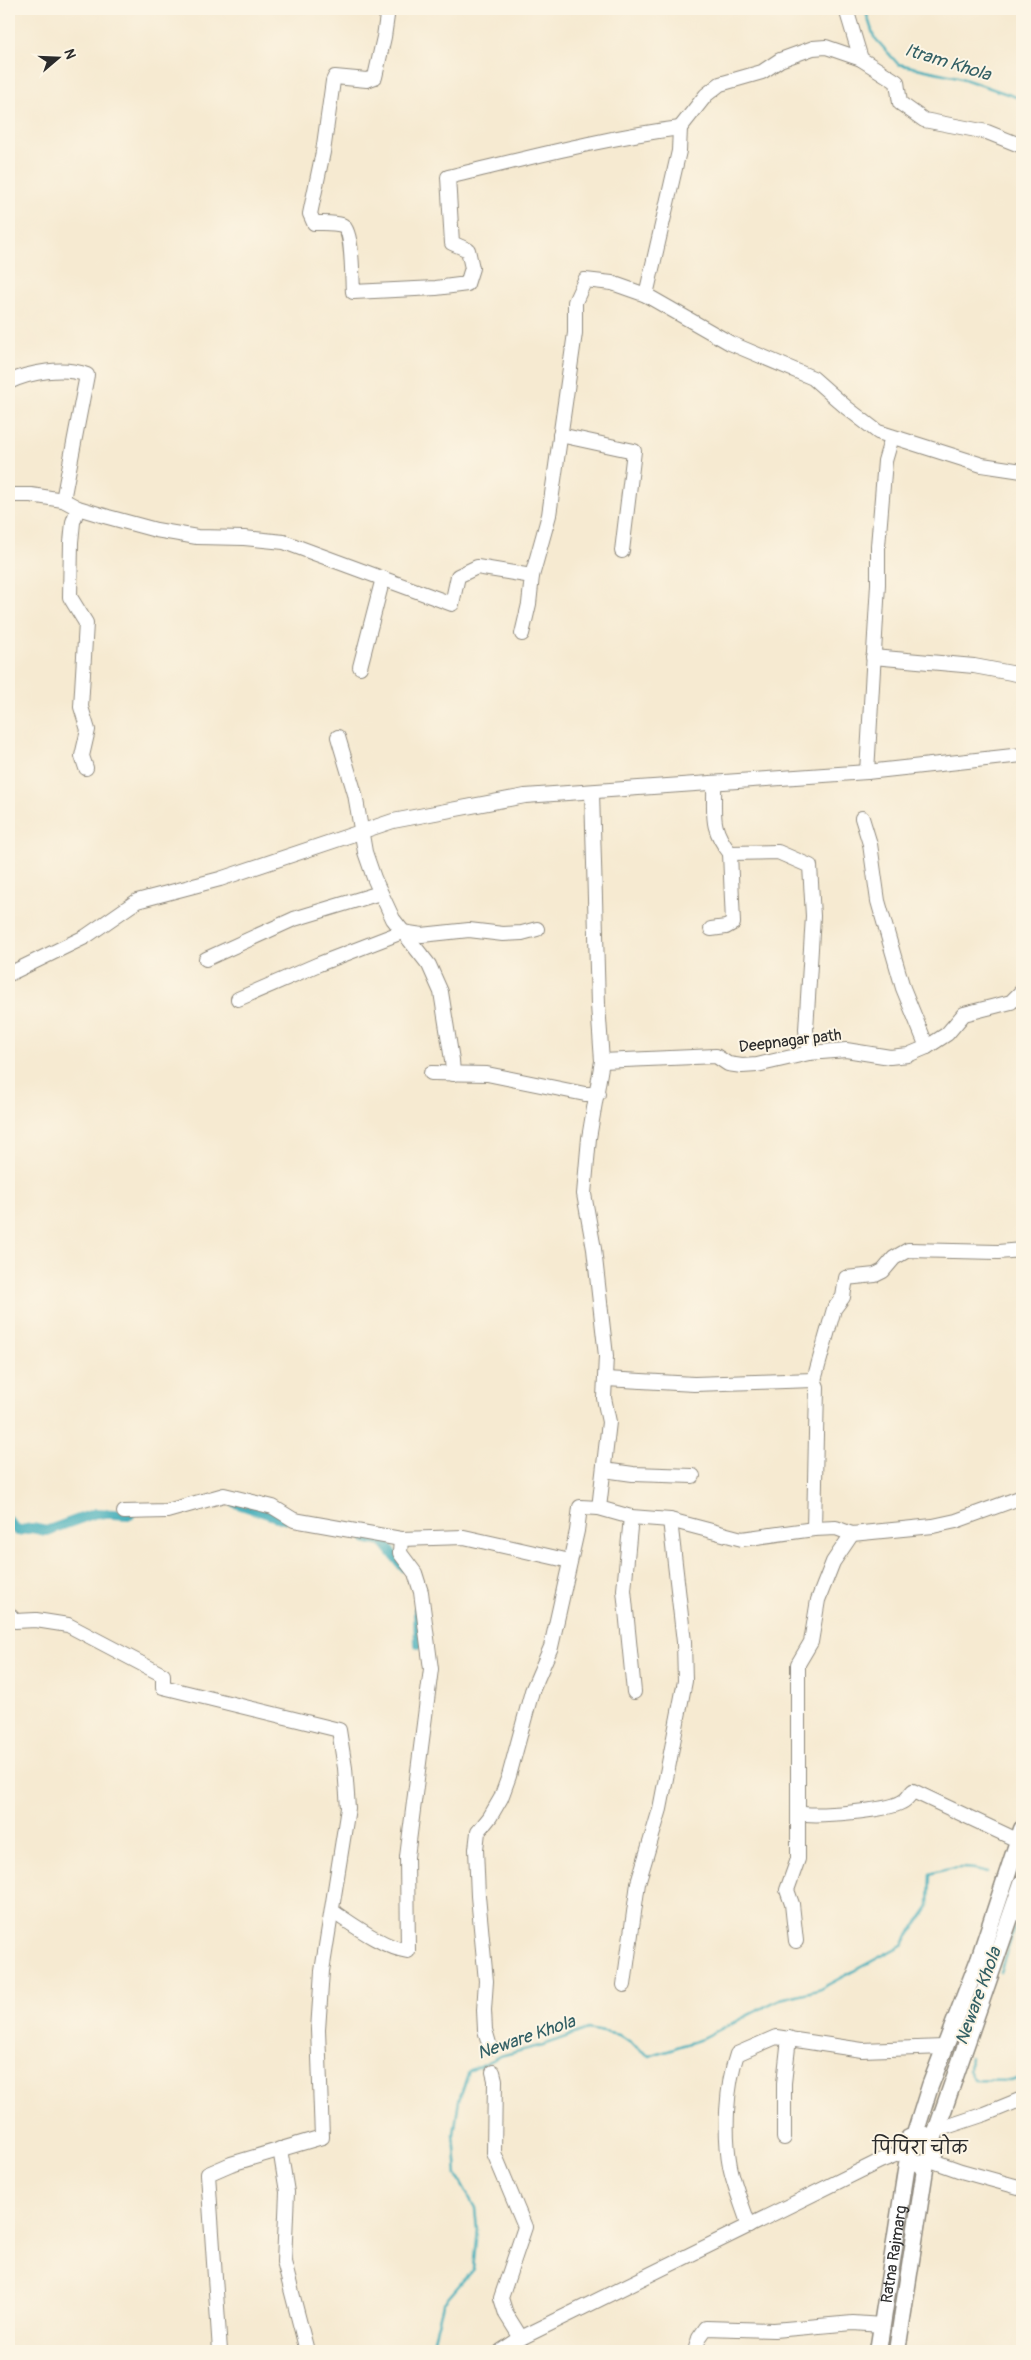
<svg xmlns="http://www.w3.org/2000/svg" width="1031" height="2360" viewBox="0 0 1031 2360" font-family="Pangolin,'Playpen Sans Deva',sans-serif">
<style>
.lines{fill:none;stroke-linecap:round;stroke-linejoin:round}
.stream{stroke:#3cacb9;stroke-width:2.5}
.canal{stroke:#3cacb9;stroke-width:10}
.minor-casing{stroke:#908a7e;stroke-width:16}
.major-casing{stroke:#908a7e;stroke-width:19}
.minor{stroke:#fff;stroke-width:14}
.major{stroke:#fff;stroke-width:16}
.labels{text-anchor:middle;stroke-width:4;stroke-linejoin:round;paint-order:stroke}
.street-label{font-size:16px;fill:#2b2b2b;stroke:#fcf5e5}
.water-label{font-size:18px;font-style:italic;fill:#325f64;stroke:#fcf5e5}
.neighbourhood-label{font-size:18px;fill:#2b2b2b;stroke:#fcf5e5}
</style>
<rect width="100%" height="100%" fill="#fcf5e5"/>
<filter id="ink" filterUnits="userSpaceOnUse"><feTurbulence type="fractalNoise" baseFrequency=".02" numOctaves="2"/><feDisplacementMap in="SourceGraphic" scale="10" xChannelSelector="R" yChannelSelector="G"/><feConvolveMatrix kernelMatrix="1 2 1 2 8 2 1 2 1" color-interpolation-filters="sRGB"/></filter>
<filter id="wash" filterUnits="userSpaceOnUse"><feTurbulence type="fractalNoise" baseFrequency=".0096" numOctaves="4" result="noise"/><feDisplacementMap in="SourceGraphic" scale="20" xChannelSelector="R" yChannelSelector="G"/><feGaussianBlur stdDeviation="1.12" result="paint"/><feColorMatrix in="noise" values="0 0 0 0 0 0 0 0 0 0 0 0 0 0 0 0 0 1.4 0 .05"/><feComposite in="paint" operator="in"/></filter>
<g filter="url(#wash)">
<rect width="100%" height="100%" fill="#f6ead1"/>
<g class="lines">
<g class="stream">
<polyline points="865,9 874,37 898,64 958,77 1022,99"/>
<polyline points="1000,1972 1016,1925"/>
<polyline points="970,2057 969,2070 974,2080 1011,2081 1022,2077"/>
<path d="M431,2351L443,2304L473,2269L477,2230L475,2208L457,2175L454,2134L459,2100L469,2071L500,2056L543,2045L588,2029L619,2035L649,2056L699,2040L780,1999L818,1990L902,1945L929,1906L930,1874C951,1867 966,1866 988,1872"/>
</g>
<g class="canal">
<polyline points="235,1503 283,1519"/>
<polyline points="9,1521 17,1531 32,1528 46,1531 96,1513 130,1515"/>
<polyline points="367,1539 384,1543 403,1567"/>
<polyline points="418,1610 419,1644"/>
</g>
</g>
</g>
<g filter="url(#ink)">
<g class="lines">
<g class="minor-casing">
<g id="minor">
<path d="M388,9L384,37L375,77L367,80L335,77L333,81L323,152L310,214L314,223C322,223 334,222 342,225C353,229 352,280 353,292L436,288L467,284L472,268L468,250L452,243L448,177C525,159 601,138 680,128"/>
<polyline points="846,9 861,59 897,82 900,103 924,120 987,132 1022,146"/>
<polyline points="646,295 679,151 680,128 706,95 720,84 762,72 780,60 813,48 826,47 861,59"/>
<path d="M9,382C30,372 63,366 87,375L63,500"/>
<polyline points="560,435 634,451 622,551"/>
<polyline points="9,495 31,495 63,500 78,508 108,517 156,530 197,537 244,538 284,542 452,604 458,576 477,567 532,576"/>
<polyline points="78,508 73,522 71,542 70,597 86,623 81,707 88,730 82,756 86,768"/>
<polyline points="522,634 529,604 532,576 549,515 575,333 575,302 585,280 612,283 646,295 730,343 813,378 847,408 878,432 982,465 1022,471"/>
<polyline points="873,657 974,666 1022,675"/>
<polyline points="360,667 383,578"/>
<polyline points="338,737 355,794 365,852 374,878 393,919 429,965 441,992 452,1060 453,1074"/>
<polyline points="867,772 878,584 878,546 885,461 892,437"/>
<path d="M714,783C715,814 709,827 730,853L778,852L810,866L813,916L806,1030L809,1053"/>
<polyline points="592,792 598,1005 602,1061 589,1138 584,1194 594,1249 606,1356 604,1398 609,1422 599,1508 631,1517 670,1520 742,1539 814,1529 836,1528 852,1534 933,1526 956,1521 1022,1497"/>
<polyline points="862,818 870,844 878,901 903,988 927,1047"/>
<polyline points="711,929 726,927 733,923 730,853"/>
<polyline points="206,959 294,919 380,893"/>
<polyline points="9,974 85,937 137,901 220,879 393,821 525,796 867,772 1022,755"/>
<polyline points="238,999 319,964 402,932 422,935 469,930 503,934 522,933 537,929"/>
<polyline points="602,1061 716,1056 728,1064 742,1066 757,1065 809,1053 846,1050 890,1057 908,1055 927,1047 947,1034 964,1014 1011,1002 1022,991"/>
<polyline points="431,1073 487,1074 585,1094 598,1094"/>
<polyline points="606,1379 694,1384 814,1380 834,1309 843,1297 846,1278 875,1275 883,1271 894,1258 908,1250 998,1252 1022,1250"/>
<polyline points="814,1380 817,1387 814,1529"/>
<polyline points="604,1470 633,1474 693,1476"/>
<polyline points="124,1512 167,1511 224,1495 273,1507 294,1520 401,1539 464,1537 570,1561"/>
<polyline points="631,1517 624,1590 634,1692"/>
<polyline points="9,1614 15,1621 36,1620 68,1625 163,1675 163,1687 339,1730 345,1768 348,1808 322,1971 318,2030 322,2137 231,2164 208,2174 220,2351"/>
<path d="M798,1813C816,1817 887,1811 902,1802C907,1800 910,1794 913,1791L1017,1840"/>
<path d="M332,1911C352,1924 384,1948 408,1951L407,1857L431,1669L421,1592L415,1573L400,1553L401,1539"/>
<polyline points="796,1941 792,1904 787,1890 798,1859 798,1664 811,1642 818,1600 833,1562 852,1534"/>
<polyline points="624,1985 638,1883 660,1809 685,1681 684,1642 670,1520"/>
<polyline points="490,2047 485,2030 484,2010 486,1981 478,1896 476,1849 478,1832 490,1817 501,1798 509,1776 532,1691 551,1647 577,1531 580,1507 599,1508"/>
<polyline points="493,2072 495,2080 494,2153 525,2227 501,2298 506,2314 521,2338"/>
<polyline points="937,2130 985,2114 1022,2099"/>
<polyline points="784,2138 784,2083 789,2038"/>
<polyline points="280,2149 287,2192 284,2262 307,2351"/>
<polyline points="930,2160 961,2171 1022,2188"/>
<path d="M749,2226C743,2207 734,2186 730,2166C724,2133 726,2086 737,2054L776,2037L862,2050L944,2047"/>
<polyline points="501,2351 521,2338 880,2161 905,2151"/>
<polyline points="695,2351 699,2338 706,2328 774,2330 853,2323 882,2325"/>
</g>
</g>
<g class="major-casing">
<g id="major">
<polyline points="915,2134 930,2086 979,1959 1022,1829"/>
<path d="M933,2140L922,2133L909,2138C902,2150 906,2160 920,2164C933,2162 938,2153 933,2140L1022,1883"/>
<path id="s1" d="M878,2351L908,2158"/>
<polyline points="897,2351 926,2163"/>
</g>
</g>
<use href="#minor" class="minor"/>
<use href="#major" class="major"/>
</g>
</g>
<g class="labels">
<g class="street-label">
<text transform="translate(790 1040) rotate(-7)" y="6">Deepnagar path</text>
<text dy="6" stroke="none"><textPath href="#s1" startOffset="98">Ratna Rajmarg</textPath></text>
</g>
<g class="water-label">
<text transform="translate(948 62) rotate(17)" y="6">Itram Khola</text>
<text transform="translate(978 1996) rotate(-70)" y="6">Neware Khola</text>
<text transform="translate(526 2037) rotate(-19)" y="6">Neware Khola</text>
</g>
<g class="neighbourhood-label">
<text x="920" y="2154">पिपिरा चोक</text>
</g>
</g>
<rect width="1031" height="2360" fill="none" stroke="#fcf5e5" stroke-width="30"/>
<g transform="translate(58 58) rotate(71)" stroke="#fcf5e5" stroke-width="4" paint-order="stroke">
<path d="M0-4L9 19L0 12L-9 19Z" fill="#2b2b2b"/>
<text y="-8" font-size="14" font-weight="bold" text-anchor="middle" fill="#2b2b2b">N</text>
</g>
</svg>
